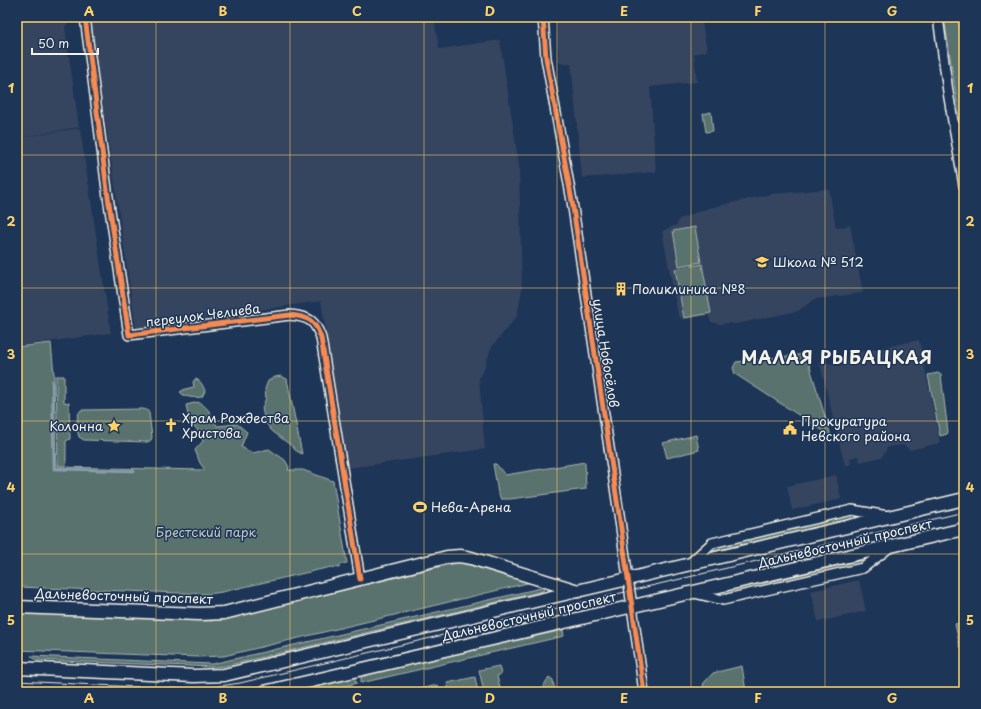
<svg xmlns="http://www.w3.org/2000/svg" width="981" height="709" viewBox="0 0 981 709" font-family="'Playpen Sans',sans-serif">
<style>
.built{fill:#344460}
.green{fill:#5a726e;stroke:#a7b2ab}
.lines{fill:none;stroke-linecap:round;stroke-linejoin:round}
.stream{stroke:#89a1ae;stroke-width:2.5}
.street-casing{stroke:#f4f1e8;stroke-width:12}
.secondary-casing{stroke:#f4f1e8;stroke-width:15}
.street{stroke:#1d3557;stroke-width:9}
.secondary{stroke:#1d3557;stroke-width:12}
.tram{stroke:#f4f1e8;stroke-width:1}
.cycleway-casing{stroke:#1d3557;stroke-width:8}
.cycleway{stroke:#f68b52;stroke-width:5}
.grid{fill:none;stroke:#ffd166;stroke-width:1;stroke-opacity:0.55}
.labels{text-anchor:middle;stroke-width:3;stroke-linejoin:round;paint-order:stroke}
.poi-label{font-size:13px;fill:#f4f1e8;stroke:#1d3557;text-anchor:start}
.street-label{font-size:13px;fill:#f4f1e8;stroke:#1d3557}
.park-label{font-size:13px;fill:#bec5bd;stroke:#1d3557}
.district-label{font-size:17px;font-weight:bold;letter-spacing:1px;fill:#f4f1e8;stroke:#1d3557}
.neatline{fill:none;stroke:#ffd166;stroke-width:1.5}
.grid-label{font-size:13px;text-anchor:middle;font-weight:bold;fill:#ffd166}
</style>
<rect width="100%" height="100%" fill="#1d3557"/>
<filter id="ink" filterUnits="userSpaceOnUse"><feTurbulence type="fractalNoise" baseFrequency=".025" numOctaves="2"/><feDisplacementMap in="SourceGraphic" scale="8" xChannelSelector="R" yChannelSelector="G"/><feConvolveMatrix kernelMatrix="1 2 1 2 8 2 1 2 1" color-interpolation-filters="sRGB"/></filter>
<g filter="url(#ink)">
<g class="built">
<polygon points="17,17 70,17 70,20 65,27 79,127 17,138"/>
<polygon points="90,17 434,17 439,49 500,40 519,165 522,290 517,316 491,348 483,372 479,378 485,449 348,468 321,301 136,328"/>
<polygon points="556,17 701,17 707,51 694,54 697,82 650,87 656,172 582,178 571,63 559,63"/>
<polygon points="80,128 111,333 17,346 17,138"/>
<polygon points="829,189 836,228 850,225 863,293 815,299 798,311 736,324 728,323 721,324 711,322 708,315 683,320 678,315 662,231 677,225 679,219 708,208 772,194"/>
<polygon points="919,340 940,443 910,450 903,445 888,447 882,457 860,462 858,456 850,458 851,464 845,466 819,360 839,366 845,364 850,354"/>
<polygon points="836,475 841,499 792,510 787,486"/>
<polygon points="859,580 866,611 818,622 811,591"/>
</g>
<g class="green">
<polygon points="944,17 958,17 964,63 964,149"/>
<polygon points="711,112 713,131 706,132 703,114"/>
<polygon points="695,227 701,262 679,266 673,231"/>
<polygon points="702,264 711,313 684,318 675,269"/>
<path d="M51,343L54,375L56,467L205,470L200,463L195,450L203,441L199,432L189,420L186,405L198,402C209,407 212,416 217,426L237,424L247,432L241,447L253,453L269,449L285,460L289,467L288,470H303L333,481L347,563L341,564L339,568L331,567L222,592L208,594L17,587V347Z"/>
<polygon points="806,354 831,436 735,374 733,368 736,362"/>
<polygon points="938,373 941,375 948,432 947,434 940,436 928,375"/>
<polygon points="56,376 64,376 64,402 69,403 70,439 66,441 66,466 58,466"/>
<polygon points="281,376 287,379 302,454 295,450 293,447 272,431 265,422 262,408 266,398 265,389 268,381 275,377"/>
<path d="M195,379C201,380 203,386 205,391L202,397C194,398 185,398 180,392L185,389L194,387L193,382Z"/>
<path d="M143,409L147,410L149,413L152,437L151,440L148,442L84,440L79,437C77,430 75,416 81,410Z"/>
<polygon points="696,435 699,450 667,458 663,443"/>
<polygon points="585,462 586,489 510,499 501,499 498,493 493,464 496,464 505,475"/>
<polygon points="850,515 852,518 851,519 714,551 712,549 713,547"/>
<polygon points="861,560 861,563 724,595 722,593 723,592"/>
<polygon points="459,562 532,582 224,656 198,657 17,650 17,613 211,621 225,619"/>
<polygon points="545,587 543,591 225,666 213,667 36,660 31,656 212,664"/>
<polygon points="964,622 964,646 960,647 955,624"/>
<polygon points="563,630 564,636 361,683 361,676"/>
<polygon points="499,666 501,674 497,676 501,692 484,692 479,670"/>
<polygon points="742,666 746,692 705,692 703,684 713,673"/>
<polygon points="475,677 478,692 449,692 447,683"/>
<polygon points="549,677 553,680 555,692 545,692 544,685"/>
<polygon points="353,678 356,681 357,683 320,692 294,692"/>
<polygon points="438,685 439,692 411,692 410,691"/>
</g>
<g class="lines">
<polyline class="stream" points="52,381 54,469 134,471"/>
<g class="street-casing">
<g id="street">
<path d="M85,17L107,190L129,335L290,315C309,317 315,320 321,338L360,579"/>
<polyline points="543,17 546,58 572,201 619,514 644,692"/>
<polyline points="938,17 948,92 964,186"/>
<polyline points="689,564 712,543 852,510 888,516"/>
<polyline points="694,593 723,600 762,591 863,568 890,547"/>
</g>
</g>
<g class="secondary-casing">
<g id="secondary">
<polyline points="17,607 199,614 224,613 447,557 460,556 471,558 578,591"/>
<polyline points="17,668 194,676 224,675 964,499"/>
<polyline points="264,692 964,529"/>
</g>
</g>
<use href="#street" class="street"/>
<use href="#secondary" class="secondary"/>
<polyline class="tram" points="17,681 157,688 201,689 240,683 964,512"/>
<g class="cycleway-casing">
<g id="cycleway">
<path d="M85,17L107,190L129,335L290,315C309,317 315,320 321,338L360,579"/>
<polyline points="543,17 546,58 572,201 619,514 644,692"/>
</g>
</g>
<use href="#cycleway" class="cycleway"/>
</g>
</g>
<path class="grid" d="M156,17V692M290,17V692M424,17V692M557,17V692M691,17V692M825,17V692M17,155H964M17,288H964M17,421H964M17,554H964"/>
<defs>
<g id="school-bare" transform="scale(1.08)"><path d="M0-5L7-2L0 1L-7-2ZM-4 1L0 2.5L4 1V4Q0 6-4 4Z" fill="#ffd166" stroke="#1d3557" stroke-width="2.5" paint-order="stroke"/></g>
<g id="building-bare" transform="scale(1.08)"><path d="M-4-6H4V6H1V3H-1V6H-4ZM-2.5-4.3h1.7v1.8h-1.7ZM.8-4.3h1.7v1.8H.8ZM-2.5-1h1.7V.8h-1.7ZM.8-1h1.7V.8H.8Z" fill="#ffd166" stroke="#1d3557" stroke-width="2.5" paint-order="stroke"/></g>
<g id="church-bare" transform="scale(1.08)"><path d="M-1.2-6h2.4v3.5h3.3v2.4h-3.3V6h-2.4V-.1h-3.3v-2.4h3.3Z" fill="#ffd166" stroke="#1d3557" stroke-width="2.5" paint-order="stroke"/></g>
<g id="sight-bare" transform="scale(1.08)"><path d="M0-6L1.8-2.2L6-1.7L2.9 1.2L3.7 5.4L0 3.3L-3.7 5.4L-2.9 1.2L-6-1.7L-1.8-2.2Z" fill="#ffd166" stroke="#1d3557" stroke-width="2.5" paint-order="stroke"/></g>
<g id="civic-bare" transform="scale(1.08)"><path d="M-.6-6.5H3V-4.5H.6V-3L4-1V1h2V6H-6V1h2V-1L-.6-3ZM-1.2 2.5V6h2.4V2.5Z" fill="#ffd166" stroke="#1d3557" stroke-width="2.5" paint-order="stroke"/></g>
<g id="stadium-bare" transform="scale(1.08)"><path d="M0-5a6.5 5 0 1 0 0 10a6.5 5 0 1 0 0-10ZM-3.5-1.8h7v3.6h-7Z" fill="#ffd166" stroke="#1d3557" stroke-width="2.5" paint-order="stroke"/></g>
</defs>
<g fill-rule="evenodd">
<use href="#school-bare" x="762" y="262"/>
<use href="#building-bare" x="621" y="289"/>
<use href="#church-bare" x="171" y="425"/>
<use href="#sight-bare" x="114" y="426"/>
<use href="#civic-bare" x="790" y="428"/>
<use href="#stadium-bare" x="420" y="507"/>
</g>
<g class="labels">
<g class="poi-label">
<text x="773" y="267">Школа № 512</text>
<text x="632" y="294">Поликлиника №8</text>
<text x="182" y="423">Храм Рождества<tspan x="182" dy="15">Христова</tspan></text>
<text x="801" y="426">Прокуратура<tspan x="801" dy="15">Невского района</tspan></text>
<text x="103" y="431" text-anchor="end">Колонна</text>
<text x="431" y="512">Нева-Арена</text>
</g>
<g class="street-label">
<text transform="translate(203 315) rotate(-7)" y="5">переулок Челиева</text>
<text transform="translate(606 353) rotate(81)" y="5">улица Новосёлов</text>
<text transform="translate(845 543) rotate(-13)" y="5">Дальневосточный проспект</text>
<text transform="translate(124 596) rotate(2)" y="5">Дальневосточный проспект</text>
<text transform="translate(529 616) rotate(-13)" y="5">Дальневосточный проспект</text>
</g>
<g class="park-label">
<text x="206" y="537">Брестский парк</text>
</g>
<g class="district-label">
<text x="837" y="364">МАЛАЯ РЫБАЦКАЯ</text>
</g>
</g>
<rect width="981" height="709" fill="none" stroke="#1d3557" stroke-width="44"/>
<path d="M32 48v6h66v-6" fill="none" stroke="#f4f1e8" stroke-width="2"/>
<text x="38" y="48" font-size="12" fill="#f4f1e8" stroke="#1d3557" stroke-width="3" paint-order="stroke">50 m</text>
<rect x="22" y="22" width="937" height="665" class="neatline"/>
<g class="grid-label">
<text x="89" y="16">A</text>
<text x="223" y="16">B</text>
<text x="357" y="16">C</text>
<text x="490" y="16">D</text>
<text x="624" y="16">E</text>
<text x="758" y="16">F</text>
<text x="892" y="16">G</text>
<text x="11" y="93">1</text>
<text x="970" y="93">1</text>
<text x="11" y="226">2</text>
<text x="970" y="226">2</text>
<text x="11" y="359">3</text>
<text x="970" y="359">3</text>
<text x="11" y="492">4</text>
<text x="970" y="492">4</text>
<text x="11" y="625">5</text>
<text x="970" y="625">5</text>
<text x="89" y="703">A</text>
<text x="223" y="703">B</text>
<text x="357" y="703">C</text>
<text x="490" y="703">D</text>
<text x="624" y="703">E</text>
<text x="758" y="703">F</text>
<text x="892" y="703">G</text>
</g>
</svg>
